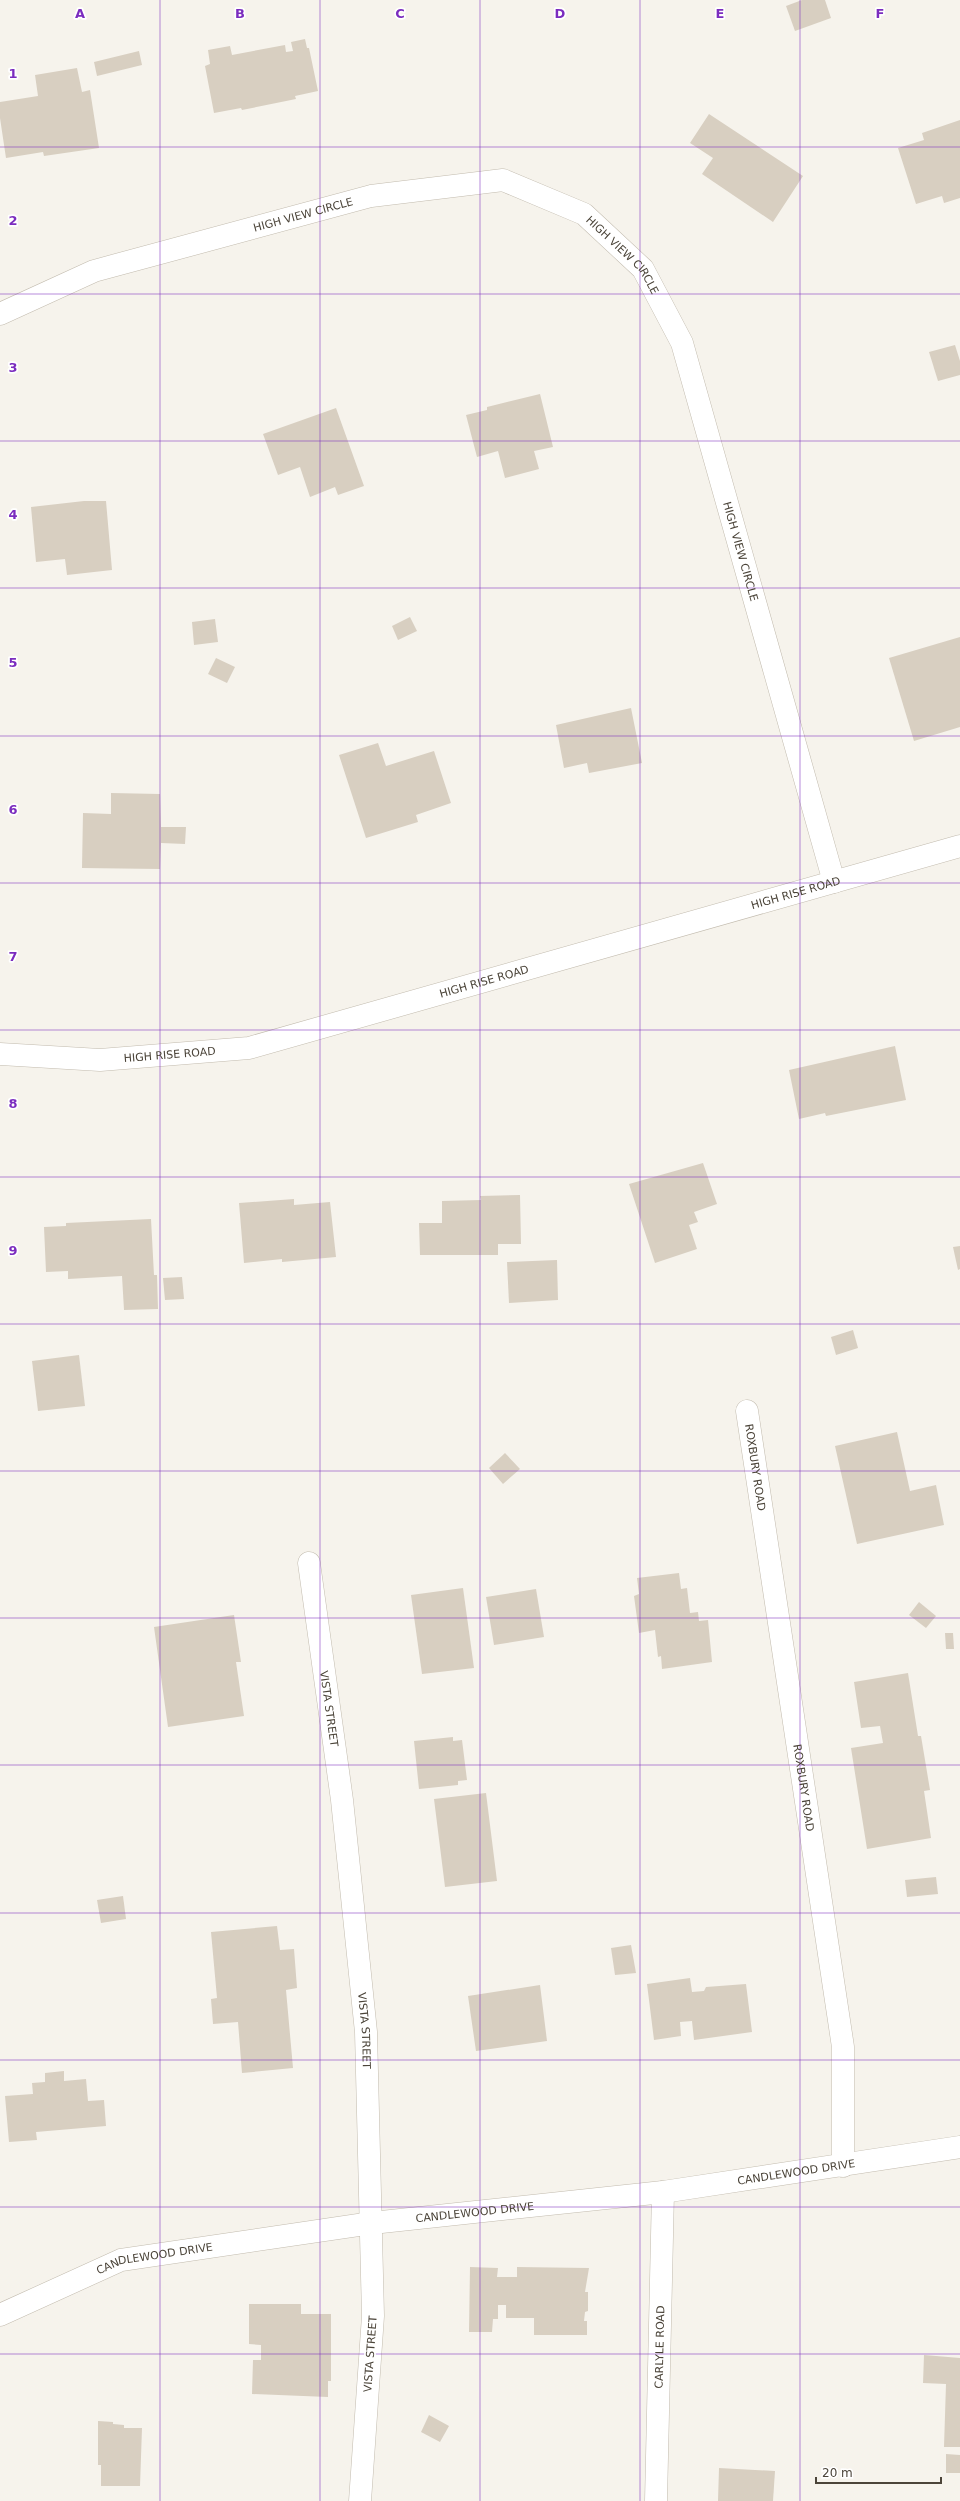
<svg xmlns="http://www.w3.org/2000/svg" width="960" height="2501" viewBox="0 0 960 2501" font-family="'DejaVu Sans',sans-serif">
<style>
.building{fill:#d8cfc1}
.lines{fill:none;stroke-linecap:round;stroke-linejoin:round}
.minor-casing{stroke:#c2bbae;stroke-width:23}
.minor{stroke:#fff;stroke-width:22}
.grid{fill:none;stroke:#7b2cbf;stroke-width:1;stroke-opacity:0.55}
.labels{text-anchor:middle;stroke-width:3.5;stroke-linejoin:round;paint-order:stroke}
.street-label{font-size:11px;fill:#4b4439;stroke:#fff}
.grid-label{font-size:13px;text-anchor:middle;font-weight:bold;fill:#7b2cbf;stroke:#fff;stroke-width:3.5;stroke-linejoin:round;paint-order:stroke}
</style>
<rect width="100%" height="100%" fill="#f6f3ec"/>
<g class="building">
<polygon points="802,0 825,0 831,18 795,31 786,6"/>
<polygon points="305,39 307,48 309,48 318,91 295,96 296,99 242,110 241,108 214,113 205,66 210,64 208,50 230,46 232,55 285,45 286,52 293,51 291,42"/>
<polygon points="139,51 142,65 97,76 94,62"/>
<polygon points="77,68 82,92 90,90 99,148 44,156 43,152 6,158 0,118 0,102 38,96 35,75"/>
<polygon points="709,114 803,176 773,222 702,174 713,158 690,143"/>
<polygon points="960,120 960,198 944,203 942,196 916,204 898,148 924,140 922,133"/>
<polygon points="955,345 960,361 960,375 938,381 929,352"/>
<polygon points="540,394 553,447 534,451 539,469 505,478 498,451 477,457 466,415 487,410 487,407"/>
<polygon points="336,408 364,486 338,495 335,487 310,497 300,467 278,475 263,434"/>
<polygon points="84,501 106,501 112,570 67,575 65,559 36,562 31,507"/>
<polygon points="410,617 417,631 398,640 392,626"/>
<polygon points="215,619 218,642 194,645 192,622"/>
<polygon points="960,637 960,727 914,741 889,658"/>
<polygon points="216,658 235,667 227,683 208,674"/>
<polygon points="631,708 642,763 589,773 587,763 564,768 556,725"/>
<polygon points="378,743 386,766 434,751 451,803 416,815 418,822 366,838 339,755"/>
<polygon points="111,793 160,794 161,827 186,827 185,844 161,843 160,869 82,868 83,813 111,814"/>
<polygon points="895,1046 906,1100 826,1116 825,1113 799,1119 789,1070"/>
<polygon points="703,1163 717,1204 694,1212 698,1222 689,1225 697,1249 655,1263 629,1184"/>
<polygon points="520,1195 521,1244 498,1244 498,1255 420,1255 419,1223 442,1223 442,1201 481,1200 480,1196"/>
<polygon points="294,1199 294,1205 330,1202 336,1257 282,1262 282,1259 244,1263 239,1203"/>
<polygon points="151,1219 154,1275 157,1275 158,1309 124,1310 122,1276 68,1279 68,1271 46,1272 44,1227 66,1226 66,1223"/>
<polygon points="960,1246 960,1269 958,1270 953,1247"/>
<polygon points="557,1260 558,1300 509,1303 507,1262"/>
<polygon points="182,1277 184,1299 165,1300 163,1278"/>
<polygon points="853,1330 858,1348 836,1355 831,1337"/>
<polygon points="79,1355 85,1406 38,1411 32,1361"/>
<polygon points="897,1432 910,1491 936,1485 944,1525 857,1544 835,1446"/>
<polygon points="505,1453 520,1469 503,1484 489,1468"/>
<polygon points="679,1573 681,1589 687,1588 690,1613 698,1612 699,1621 708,1620 712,1662 662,1669 661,1656 658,1657 655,1630 639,1633 634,1596 639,1594 637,1578"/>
<polygon points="463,1588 474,1668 422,1674 411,1595"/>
<polygon points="536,1589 544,1637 494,1645 486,1597"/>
<polygon points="919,1602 936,1616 926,1628 909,1615"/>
<polygon points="234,1615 241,1662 236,1662 244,1716 168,1727 154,1627"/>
<polygon points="945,1633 953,1633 954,1649 946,1649"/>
<polygon points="908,1673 918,1736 921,1736 930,1790 924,1791 931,1838 867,1849 851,1748 883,1743 880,1726 861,1728 854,1682"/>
<polygon points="453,1737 453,1741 462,1740 467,1780 458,1781 458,1785 419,1789 414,1741"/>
<polygon points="486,1793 497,1881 445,1887 434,1799"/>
<polygon points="936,1877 938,1894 907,1897 905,1880"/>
<polygon points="123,1896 126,1919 101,1923 97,1900"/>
<polygon points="277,1926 280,1950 294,1949 297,1988 286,1990 293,2068 242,2073 238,2022 213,2024 211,1999 217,1998 211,1932"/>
<polygon points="631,1945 636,1973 615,1975 611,1948"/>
<polygon points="690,1978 692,1992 704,1991 706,1987 746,1984 752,2032 694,2040 692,2021 680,2022 681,2036 654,2040 647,1984"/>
<polygon points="540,1985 547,2041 476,2051 468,1996"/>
<polygon points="64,2071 64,2081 86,2079 88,2101 104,2100 106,2126 36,2132 37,2140 9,2142 5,2096 33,2094 32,2083 45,2082 45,2073"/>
<polygon points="470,2267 498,2268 497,2277 517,2277 517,2267 589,2268 585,2292 588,2292 588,2311 585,2312 584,2321 587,2321 587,2335 534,2335 534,2318 506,2318 506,2305 498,2305 498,2319 493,2319 492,2332 469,2332"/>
<polygon points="249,2304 301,2304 301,2314 331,2314 331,2381 328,2381 328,2397 252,2394 253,2360 261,2360 261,2345 249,2344"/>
<polygon points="924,2355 960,2358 960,2447 944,2447 946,2384 923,2383"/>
<polygon points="429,2415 449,2426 440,2442 421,2432"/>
<polygon points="98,2421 113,2422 113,2424 124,2425 124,2428 142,2428 140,2486 101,2486 101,2465 98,2465"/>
<polygon points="946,2454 960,2455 960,2473 946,2473"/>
<polygon points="719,2468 775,2471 773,2501 718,2501"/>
</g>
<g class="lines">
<g class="minor-casing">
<g id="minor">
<path id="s1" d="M0,314L94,271L371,196L503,180L584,214L643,269L682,343L834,882"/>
<path id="s2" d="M0,1054L100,1060L249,1048L960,846"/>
<path id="s3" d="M747,1411L843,2047V2166"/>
<path id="s4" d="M309,1563L342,1800L366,2032L373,2316L360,2501"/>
<path id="s5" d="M0,2315L121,2260L372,2223L663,2192L960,2147"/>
<path id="s6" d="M656,2501L663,2192"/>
</g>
</g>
<use href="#minor" class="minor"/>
</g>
<path class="grid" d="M160,0V2501M320,0V2501M480,0V2501M640,0V2501M800,0V2501M0,147H960M0,294H960M0,441H960M0,588H960M0,736H960M0,883H960M0,1030H960M0,1177H960M0,1324H960M0,1471H960M0,1618H960M0,1765H960M0,1913H960M0,2060H960M0,2207H960M0,2354H960"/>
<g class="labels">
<g class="street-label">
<text dy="4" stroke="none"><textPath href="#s1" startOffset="320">HIGH VIEW CIRCLE</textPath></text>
<text dy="4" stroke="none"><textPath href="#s1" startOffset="668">HIGH VIEW CIRCLE</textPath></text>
<text dy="4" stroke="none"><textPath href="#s1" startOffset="992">HIGH VIEW CIRCLE</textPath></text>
<text dy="4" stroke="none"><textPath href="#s2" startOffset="818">HIGH RISE ROAD</textPath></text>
<text dy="4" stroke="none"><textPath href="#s2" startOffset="494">HIGH RISE ROAD</textPath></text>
<text dy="4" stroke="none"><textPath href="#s2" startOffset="170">HIGH RISE ROAD</textPath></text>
<text dy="4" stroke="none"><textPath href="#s3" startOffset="57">ROXBURY ROAD</textPath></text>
<text dy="4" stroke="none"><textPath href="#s4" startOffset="147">VISTA STREET</textPath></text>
<text dy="4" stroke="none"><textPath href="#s3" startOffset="381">ROXBURY ROAD</textPath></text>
<text dy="4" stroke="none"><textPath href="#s4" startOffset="471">VISTA STREET</textPath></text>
<text dy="4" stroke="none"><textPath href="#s5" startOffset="814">CANDLEWOOD DRIVE</textPath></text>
<text dy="4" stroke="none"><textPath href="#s5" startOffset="490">CANDLEWOOD DRIVE</textPath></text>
<text dy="4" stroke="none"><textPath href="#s5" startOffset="166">CANDLEWOOD DRIVE</textPath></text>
<text dy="4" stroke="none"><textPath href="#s6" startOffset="154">CARLYLE ROAD</textPath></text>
<text transform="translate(370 2354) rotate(-86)" y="4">VISTA STREET</text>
</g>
</g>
<g class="grid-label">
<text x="80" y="18">A</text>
<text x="240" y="18">B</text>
<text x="400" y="18">C</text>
<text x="560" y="18">D</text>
<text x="720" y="18">E</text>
<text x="880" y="18">F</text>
<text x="13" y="78">1</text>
<text x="13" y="225">2</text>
<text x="13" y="372">3</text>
<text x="13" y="519">4</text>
<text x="13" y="667">5</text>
<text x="13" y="814">6</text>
<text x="13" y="961">7</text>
<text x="13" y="1108">8</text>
<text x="13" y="1255">9</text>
</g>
<path d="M816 2477v6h125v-6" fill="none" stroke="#4b4439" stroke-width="2"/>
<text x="822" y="2477" font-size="12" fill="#4b4439" stroke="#ffffff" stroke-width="3" paint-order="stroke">20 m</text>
</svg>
